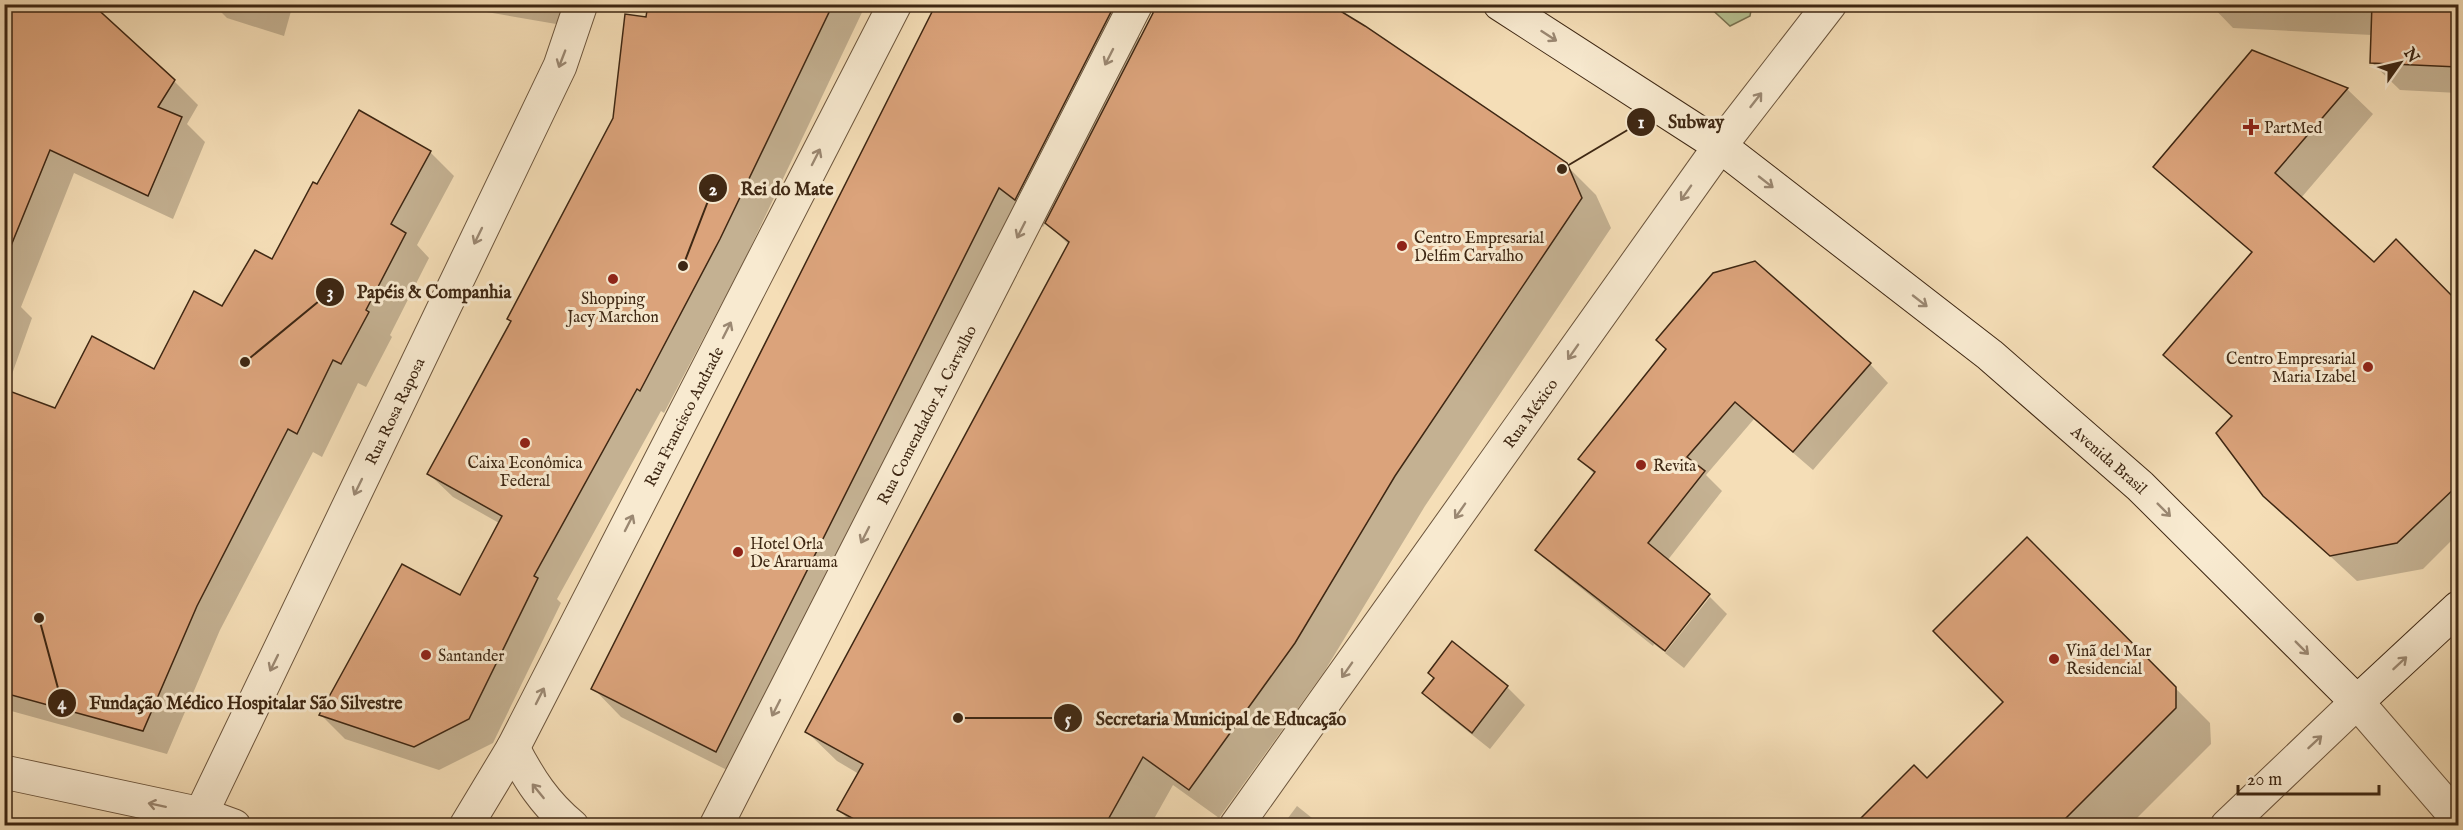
<svg xmlns="http://www.w3.org/2000/svg" width="2463" height="830" viewBox="0 0 2463 830" font-family="'IM FELL English',serif">
<style>
.green{fill:#b7c292;stroke:#7a7452;stroke-width:1.5}
.shadow{fill:#0003}
.building{fill:#dba37b;stroke:#3e2713;stroke-width:1.5}
.lines{fill:none;stroke-linecap:round;stroke-linejoin:round}
.minor-casing{stroke:#6c553c;stroke-width:35}
.tertiary-casing{stroke:#6c553c;stroke-width:35}
.secondary-casing{stroke:#3e2713;stroke-width:35}
.minor{stroke:#f8ead0;stroke-width:33}
.tertiary{stroke:#f8ead0;stroke-width:33}
.secondary{stroke:#f8ead0;stroke-width:33}
.oneway{stroke:#9b8872}
.poi-dot{fill:#8f2418;stroke:#f8ead0;stroke-width:2}
.labels{text-anchor:middle;stroke-width:6;stroke-linejoin:round;paint-order:stroke}
.poi-label{font-size:16px;fill:#3e2713;stroke:#f8ead0;text-anchor:start}
.street-label{font-size:16px;fill:#3e2713;stroke:#f8ead0}
.leader{fill:none;stroke:#3e2713;stroke-width:2}
.callout-dot{fill:#3e2713;stroke:#f8ead0;stroke-width:2}
.mark-label{font-size:18px;text-anchor:middle;font-weight:bold;fill:#fff}
.callout-label{font-size:18px;text-anchor:middle;font-weight:bold;fill:#3e2713;stroke:#f8ead0;stroke-width:6;stroke-linejoin:round;paint-order:stroke}
</style>
<rect width="100%" height="100%" fill="#f5deb7"/>
<filter id="stains"><feTurbulence type="fractalNoise" baseFrequency=".00333" numOctaves="4"/><feColorMatrix values="0 0 0 0 .2 0 0 0 0 .09 0 0 0 0 .02 0 0 0 .5 -.17"/></filter>
<radialGradient id="worn" r=".72"><stop offset=".6" stop-color="#630" stop-opacity="0"/><stop offset="1" stop-color="#630" stop-opacity=".3"/></radialGradient>
<polygon class="green" points="1707,5 1707,4 1752,5 1750,16 1730,26"/>
<g class="shadow">
<polygon points="4,4 174,81 198,105 187,124 205,142 173,219 74,173 21,307 32,318 6,391 56,410 155,371 272,261 317,186 430,152 454,176 417,245 429,258 390,335 392,337 366,387 358,383 322,457 313,452 220,630 167,754 4,709"/>
<polygon points="213,4 293,4 284,36 227,18"/>
<polygon points="440,4 568,4 562,25"/>
<polygon points="659,4 866,4 743,263 664,413 661,411 557,599 561,603 493,743 439,770 345,739 321,715 461,597 499,523 453,497 429,474 512,321 615,119 656,20"/>
<polygon points="938,4 1134,4 1125,23 1141,39 1566,165 1596,195 1611,228 1425,506 1324,672 1219,818 1173,785 1150,826 855,826 839,810 859,774 837,761 807,732 1069,245 1046,222 1043,227 1028,215 745,779 621,717 593,688"/>
<polygon points="2210,4 2458,4 2458,93 2400,90 2371,62 2372,35 2233,28"/>
<polygon points="2252,52 2347,89 2373,114 2301,198 2374,264 2396,241 2458,304 2458,534 2423,569 2357,581 2264,495 2232,417 2165,355 2253,254 2181,192 2155,167"/>
<polygon points="1668,349 1870,364 1888,383 1813,470 1754,419 1706,475 1722,491 1667,561 1707,595 1663,651 1654,644 1653,646 1556,568 1537,549 1595,475 1580,459"/>
<polygon points="2027,539 2210,723 2211,744 2129,826 1856,826 1914,767 1927,780 2005,702"/>
<polygon points="1710,597 1727,614 1684,668 1665,653"/>
<polygon points="1453,643 1507,687 1525,705 1490,749 1441,710 1424,693 1435,679"/>
<polygon points="1297,806 1322,826 1282,826"/>
<polygon points="1750,820 1756,826 1744,826"/>
</g>
<g class="building">
<polygon points="4,4 92,4 175,80 158,107 182,117 148,196 50,150 6,258"/>
<polygon points="648,4 833,4 720,239 640,391 637,389 534,576 538,578 469,719 414,747 319,715 402,564 460,595 502,516 427,474 511,321 507,319 613,118 625,14 646,17"/>
<polygon points="936,4 1115,4 1015,200 999,188 716,752 591,689"/>
<polygon points="1154,4 1329,4 1365,26 1567,163 1582,198 1395,476 1295,643 1189,790 1143,757 1105,825 865,825 837,810 863,764 805,732 1069,242 1045,223 1153,13"/>
<polygon points="2372,4 2458,4 2458,67 2370,63"/>
<polygon points="2252,50 2348,88 2275,173 2374,262 2396,239 2458,302 2458,485 2397,543 2330,556 2263,496 2216,433 2232,416 2163,355 2252,252 2153,167"/>
<polygon points="359,110 431,151 391,224 406,233 366,310 369,312 341,364 333,360 297,434 288,429 197,606 143,731 4,693 4,389 55,408 92,336 154,369 194,291 222,306 255,250 272,259 313,182 317,184"/>
<polygon points="1755,261 1871,363 1793,452 1735,402 1687,457 1705,471 1648,543 1710,594 1665,651 1535,550 1595,472 1578,459 1666,349 1656,340 1713,273"/>
<polygon points="2027,537 2176,687 2176,708 2059,825 1854,825 1914,765 1927,778 2003,702 1933,631"/>
<polygon points="1452,641 1508,686 1472,733 1422,693 1434,678 1428,673"/>
</g>
<g class="lines">
<g class="minor-casing">
<g id="minor">
<path id="s1" d="M201,814L560,66L581,4"/>
<path id="s2" d="M716,826L1136,4"/>
<path id="s3" d="M1236,826L1720,146L1830,4"/>
<polyline points="2227,826 2357,702 2458,819"/>
</g>
</g>
<g class="tertiary-casing">
<g id="tertiary">
<path d="M513,748C529,779 545,804 572,826"/>
<polyline points="4,772 201,814 234,826"/>
<path id="s4" d="M466,826L513,748L895,4"/>
</g>
</g>
<g class="secondary-casing">
<g id="secondary">
<path id="s5" d="M1500,4L1720,146L1990,355L2140,486L2357,702L2458,608"/>
</g>
</g>
<use href="#minor" class="minor"/>
<use href="#tertiary" class="tertiary"/>
<use href="#secondary" class="secondary"/>
</g>
<defs><path id="oneway-shaft" d="M-6 0H5M1.5-3L5.5 0L1.5 3" fill="none" stroke-width="1.6" stroke-linecap="round" stroke-linejoin="round" transform="scale(1.5)"/></defs>
<g class="oneway">
<use href="#oneway-shaft" transform="translate(1549 36) rotate(33)"/>
<use href="#oneway-shaft" transform="translate(1109 57) rotate(117)"/>
<use href="#oneway-shaft" transform="translate(562 59) rotate(111)"/>
<use href="#oneway-shaft" transform="translate(1756 100) rotate(-52)"/>
<use href="#oneway-shaft" transform="translate(816 157) rotate(-63)"/>
<use href="#oneway-shaft" transform="translate(1766 182) rotate(38)"/>
<use href="#oneway-shaft" transform="translate(1686 193) rotate(125)"/>
<use href="#oneway-shaft" transform="translate(1021 230) rotate(117)"/>
<use href="#oneway-shaft" transform="translate(478 236) rotate(116)"/>
<use href="#oneway-shaft" transform="translate(1920 301) rotate(38)"/>
<use href="#oneway-shaft" transform="translate(727 330) rotate(-63)"/>
<use href="#oneway-shaft" transform="translate(1573 352) rotate(125)"/>
<use href="#oneway-shaft" transform="translate(358 487) rotate(116)"/>
<use href="#oneway-shaft" transform="translate(2164 510) rotate(45)"/>
<use href="#oneway-shaft" transform="translate(1460 511) rotate(125)"/>
<use href="#oneway-shaft" transform="translate(629 523) rotate(-63)"/>
<use href="#oneway-shaft" transform="translate(865 535) rotate(117)"/>
<use href="#oneway-shaft" transform="translate(2302 648) rotate(45)"/>
<use href="#oneway-shaft" transform="translate(274 663) rotate(116)"/>
<use href="#oneway-shaft" transform="translate(2400 663) rotate(-43)"/>
<use href="#oneway-shaft" transform="translate(1347 670) rotate(125)"/>
<use href="#oneway-shaft" transform="translate(540 696) rotate(-63)"/>
<use href="#oneway-shaft" transform="translate(776 708) rotate(117)"/>
<use href="#oneway-shaft" transform="translate(2315 742) rotate(-43)"/>
<use href="#oneway-shaft" transform="translate(538 791) rotate(-129)"/>
<use href="#oneway-shaft" transform="translate(157 805) rotate(-168)"/>
</g>
<g class="poi-dot">
<path d="M2248 118h6v6h6v6h-6v6h-6v-6h-6v-6h6z"/>
<circle cx="1402" cy="246" r="6"/>
<circle cx="613" cy="279" r="6"/>
<circle cx="2368" cy="367" r="6"/>
<circle cx="525" cy="443" r="6"/>
<circle cx="1641" cy="465" r="6"/>
<circle cx="738" cy="552" r="6"/>
<circle cx="426" cy="655" r="6"/>
<circle cx="2054" cy="659" r="6"/>
</g>
<g class="labels">
<g class="poi-label">
<text x="2264" y="133">PartMed</text>
<text x="1414" y="243">Centro Empresarial<tspan x="1414" dy="18">Delfim Carvalho</tspan></text>
<text x="613" y="304" text-anchor="middle">Shopping<tspan x="613" dy="18">Jacy Marchon</tspan></text>
<text x="2356" y="364" text-anchor="end">Centro Empresarial<tspan x="2356" dy="18">Maria Izabel</tspan></text>
<text x="525" y="468" text-anchor="middle">Caixa Econômica<tspan x="525" dy="18">Federal</tspan></text>
<text x="1653" y="471">Revita</text>
<text x="750" y="549">Hotel Orla<tspan x="750" dy="18">De Araruama</tspan></text>
<text x="2066" y="656">Vinã del Mar<tspan x="2066" dy="18">Residencial</tspan></text>
<text x="438" y="661">Santander</text>
</g>
<g class="street-label">
<text dy="6" stroke="none"><textPath href="#s1" startOffset="447">Rua Rosa Raposa</textPath></text>
<text dy="6" stroke="none"><textPath href="#s3" startOffset="507">Rua México</textPath></text>
<text dy="6" stroke="none"><textPath href="#s2" startOffset="462">Rua Comendador A. Carvalho</textPath></text>
<text dy="6" stroke="none"><textPath href="#s4" startOffset="464">Rua Francisco Andrade</textPath></text>
<text dy="6" stroke="none"><textPath href="#s5" startOffset="762">Avenida Brasil</textPath></text>
</g>
</g>
<path class="leader" d="M1562 169L1641 122M683 266L713 188M245 362L330 292M39 618L62 703M958 718L1068 718"/>
<g class="callout-dot">
<circle cx="1562" cy="169" r="6"/>
<circle cx="683" cy="266" r="6"/>
<circle cx="245" cy="362" r="6"/>
<circle cx="39" cy="618" r="6"/>
<circle cx="958" cy="718" r="6"/>
<circle cx="1641" cy="122" r="15"/>
<circle cx="713" cy="188" r="15"/>
<circle cx="330" cy="292" r="15"/>
<circle cx="62" cy="703" r="15"/>
<circle cx="1068" cy="718" r="15"/>
</g>
<g class="mark-label">
<text x="1641" y="128">1</text>
<text x="713" y="195">2</text>
<text x="330" y="298">3</text>
<text x="62" y="709">4</text>
<text x="1068" y="725">5</text>
</g>
<g class="callout-label">
<text x="1696" y="128">Subway</text>
<text x="787" y="195">Rei do Mate</text>
<text x="434" y="298">Papéis &amp; Companhia</text>
<text x="246" y="709">Fundação Médico Hospitalar São Silvestre</text>
<text x="1221" y="725">Secretaria Municipal de Educação</text>
</g>
<rect width="2463" height="830" fill="none" stroke="#f5deb7" stroke-width="24"/>
<rect x="6" y="6" width="2451" height="818" fill="none" stroke="#3e2713" stroke-width="3"/>
<rect x="12" y="12" width="2439" height="806" fill="none" stroke="#3e2713" stroke-width="1.5"/>
<g transform="translate(2400 63) rotate(56)" stroke="#f8ead0" stroke-width="4.5" paint-order="stroke">
<path d="M0-4.5L10 22L0 15L-10 22Z" fill="#3e2713"/>
<text y="-9" font-size="16" font-weight="bold" text-anchor="middle" fill="#3e2713">N</text>
</g>
<path d="M2238 785v9h141v-9" fill="none" stroke="#3e2713" stroke-width="3"/>
<text x="2247" y="785" font-size="18" fill="#3e2713" stroke="#f8ead0" stroke-width="4.5" paint-order="stroke">20 m</text>
<rect width="100%" height="100%" filter="url(#stains)"/>
<rect width="100%" height="100%" fill="url(#worn)"/>
</svg>
